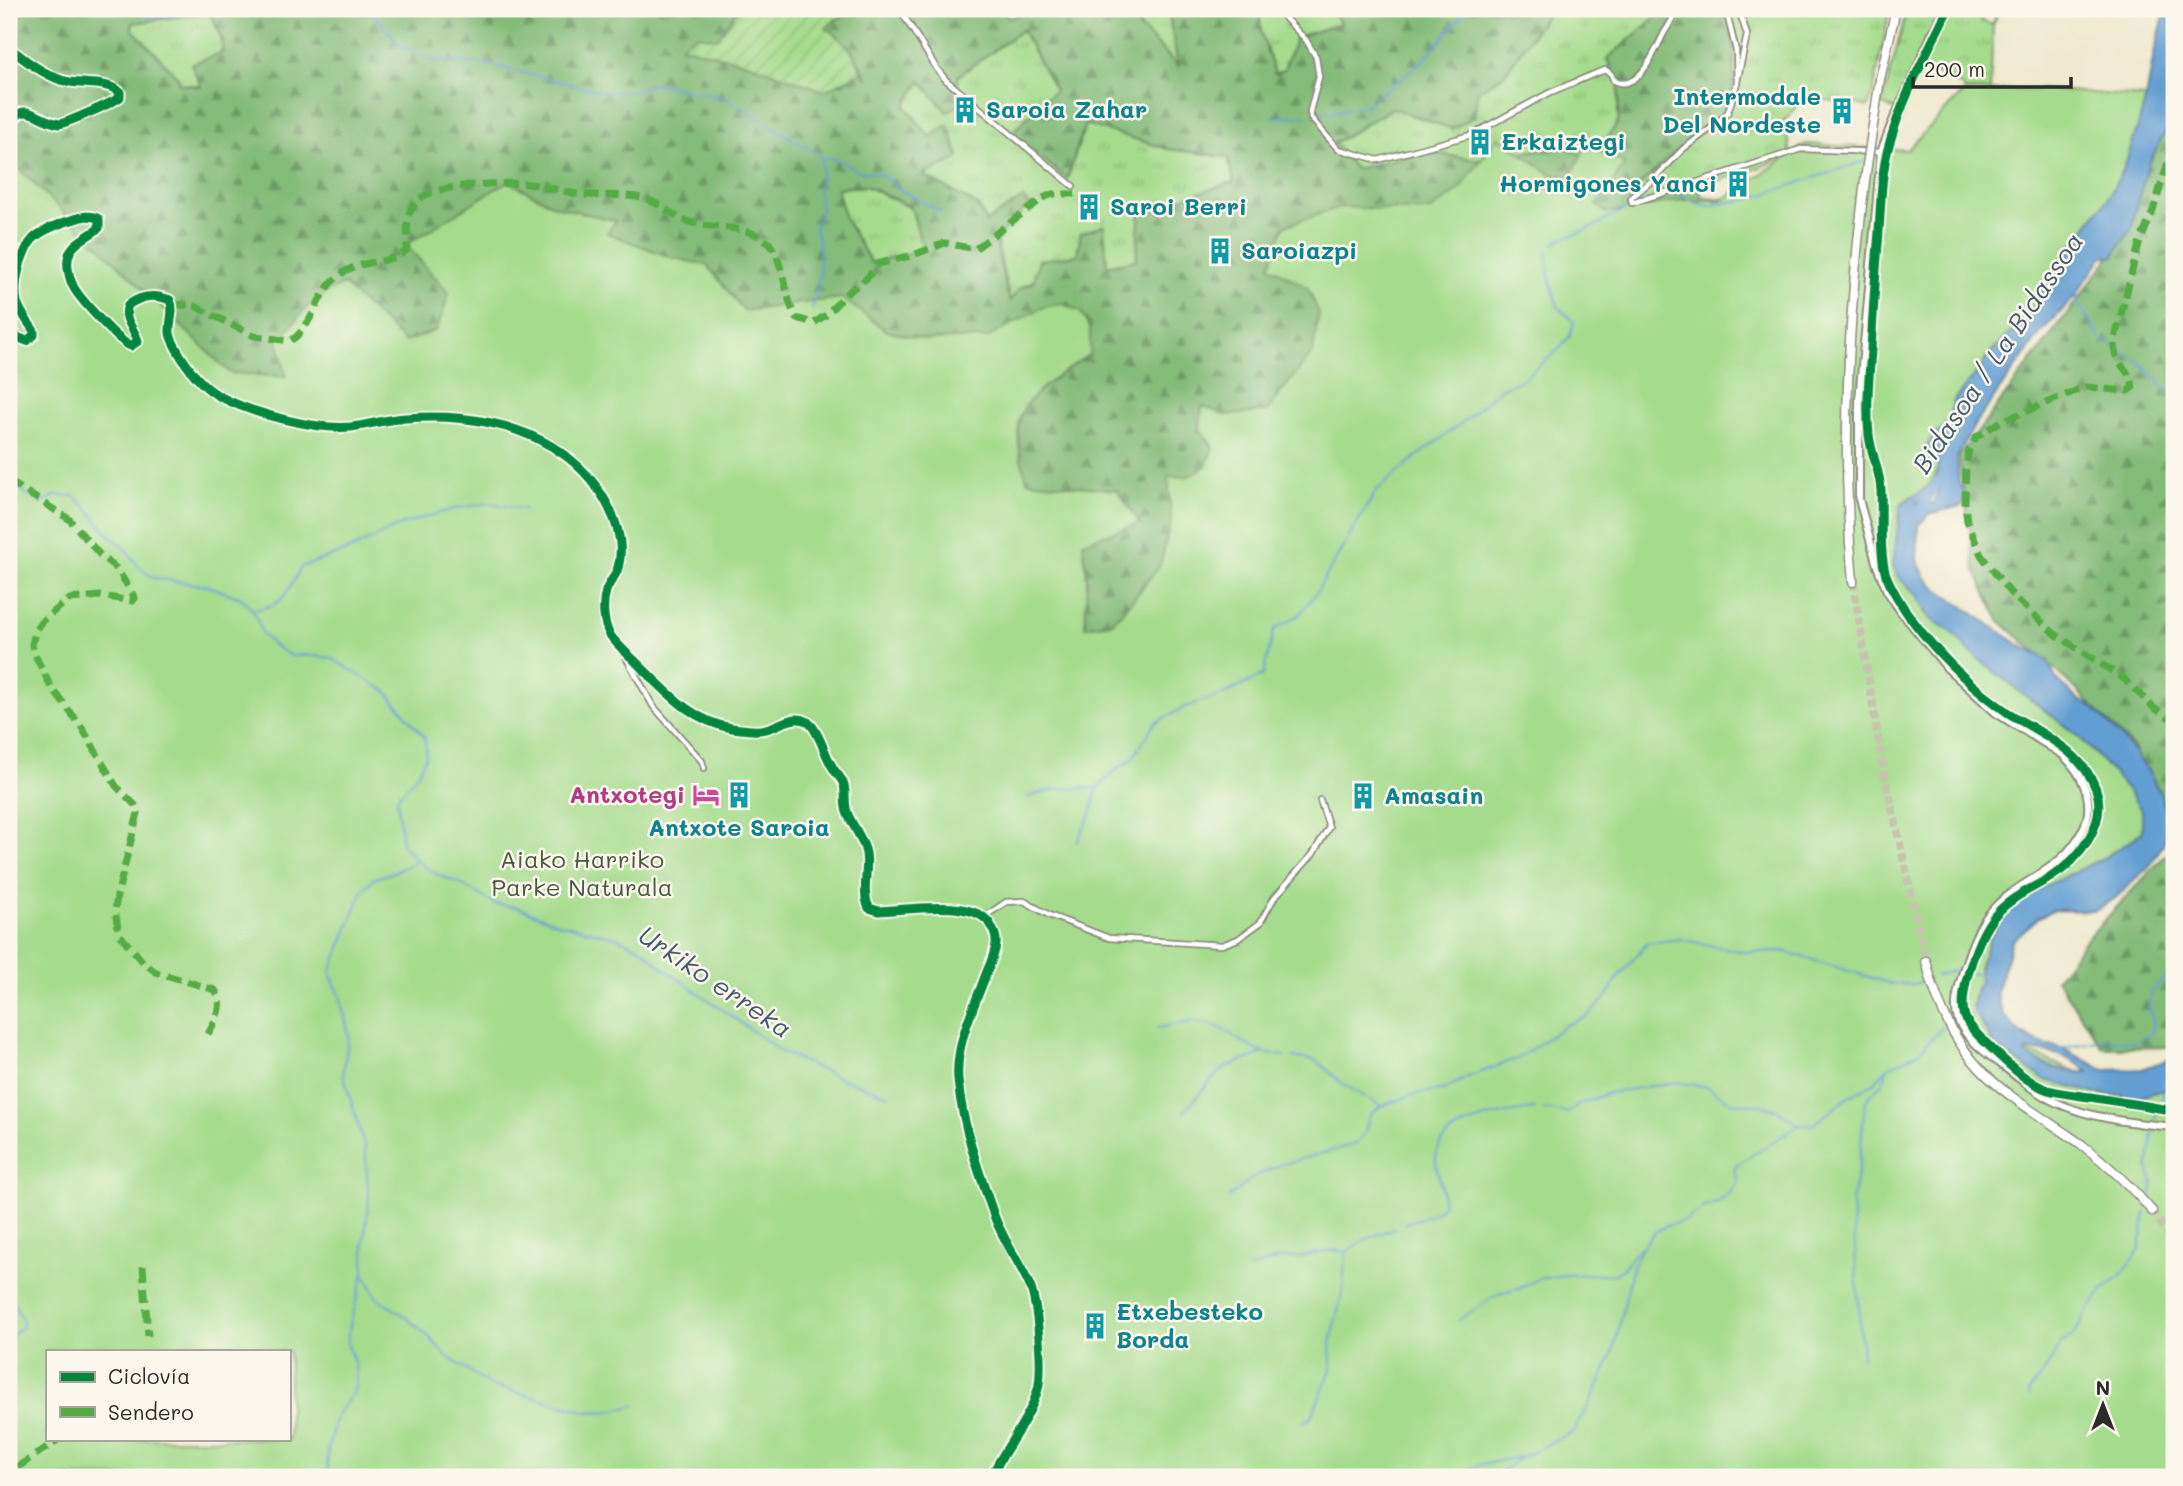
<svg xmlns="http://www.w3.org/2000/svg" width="2183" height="1486" viewBox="0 0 2183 1486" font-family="Mali,sans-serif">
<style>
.grass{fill:url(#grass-tufts);stroke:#68835c;stroke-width:2}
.forest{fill:url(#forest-firs);stroke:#577352;stroke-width:2;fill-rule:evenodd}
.park{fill:#a4db8c;stroke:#68835c;stroke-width:2;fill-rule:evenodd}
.garden{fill:url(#garden-furrows);stroke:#68835c;stroke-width:2}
.water{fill:#649ed3;stroke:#48647f;stroke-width:2;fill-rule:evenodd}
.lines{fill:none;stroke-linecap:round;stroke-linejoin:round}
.stream{stroke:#649ed3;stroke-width:2}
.river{stroke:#649ed3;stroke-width:10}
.trunk-tunnel{stroke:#c8c3ae;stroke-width:8;stroke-dasharray:8 4;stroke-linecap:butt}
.minor-casing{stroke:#8d8a7d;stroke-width:8}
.tertiary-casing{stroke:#8d8a7d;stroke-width:10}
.trunk-casing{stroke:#8d8a7d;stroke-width:11}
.minor{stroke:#fff;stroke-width:4.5}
.tertiary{stroke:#fff;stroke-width:6}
.trunk{stroke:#fff;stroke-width:8}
.trunk-bridge-casing{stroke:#8d8a7d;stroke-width:11;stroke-linecap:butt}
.trunk-bridge{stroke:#fff;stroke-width:8}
.quiet{stroke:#54ab44;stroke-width:7;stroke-dasharray:14 7;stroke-linecap:butt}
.cycleway-casing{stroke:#fbf7ec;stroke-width:13}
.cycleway{stroke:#00873e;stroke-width:9}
.labels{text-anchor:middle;stroke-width:5;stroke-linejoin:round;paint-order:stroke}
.culture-label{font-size:24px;font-weight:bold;fill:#0d838f;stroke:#fbf7ec;text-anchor:start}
.hotel-label{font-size:24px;font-weight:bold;fill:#b23c85;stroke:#fbf7ec;text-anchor:end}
.park-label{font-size:24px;fill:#495743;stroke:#fbf7ec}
.water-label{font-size:26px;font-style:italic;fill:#42596e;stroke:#fbf7ec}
</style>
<defs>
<pattern id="grass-tufts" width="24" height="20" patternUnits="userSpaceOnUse" patternTransform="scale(1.75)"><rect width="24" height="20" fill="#a4db8c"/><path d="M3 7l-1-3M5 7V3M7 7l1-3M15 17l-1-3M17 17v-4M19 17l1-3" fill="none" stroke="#8dbc79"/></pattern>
<pattern id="forest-firs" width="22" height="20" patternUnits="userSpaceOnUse" patternTransform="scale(1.75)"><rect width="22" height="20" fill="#83bb78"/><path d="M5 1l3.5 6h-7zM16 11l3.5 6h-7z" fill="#6b9863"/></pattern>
<pattern id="garden-furrows" width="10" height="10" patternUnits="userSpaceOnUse" patternTransform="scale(1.75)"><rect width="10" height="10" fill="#a4db8c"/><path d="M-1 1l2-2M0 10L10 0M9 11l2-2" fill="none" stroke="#8dbc79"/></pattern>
</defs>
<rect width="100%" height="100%" fill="#fbf7ec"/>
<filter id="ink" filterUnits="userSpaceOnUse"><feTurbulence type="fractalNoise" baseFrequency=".0143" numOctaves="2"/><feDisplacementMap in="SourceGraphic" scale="14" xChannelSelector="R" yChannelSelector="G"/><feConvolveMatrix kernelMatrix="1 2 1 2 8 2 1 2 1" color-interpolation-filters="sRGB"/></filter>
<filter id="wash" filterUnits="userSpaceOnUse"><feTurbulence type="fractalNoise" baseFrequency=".00686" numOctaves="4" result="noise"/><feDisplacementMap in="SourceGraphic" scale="28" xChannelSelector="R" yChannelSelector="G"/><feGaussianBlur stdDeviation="1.57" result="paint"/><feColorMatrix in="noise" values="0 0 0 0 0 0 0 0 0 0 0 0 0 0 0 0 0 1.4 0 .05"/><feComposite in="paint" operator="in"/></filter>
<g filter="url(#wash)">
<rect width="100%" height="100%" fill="#efe9cf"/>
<g class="grass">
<polygon points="1123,9 1168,9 1179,67"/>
<polygon points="1259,9 1332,9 1341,24 1296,37 1284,70 1274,74 1261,32"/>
<polygon points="1563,9 1665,9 1607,59 1619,85 1618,122 1593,161 1563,146 1478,160 1427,152 1355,169 1333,144 1393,108 1452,129 1477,91 1504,75 1547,14"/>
<polygon points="1727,9 1838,9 1839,11 1842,9 1890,9 1874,88 1868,107 1854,103 1805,98 1784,121 1791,154 1756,169 1711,183 1708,181 1632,206 1630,193 1650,177 1686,142 1724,114 1731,21"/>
<polygon points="1907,9 1985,9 1981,21 1993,25 1995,9 1999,9 1993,25 1990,91 1970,93 1947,76 1920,69 1902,112 1882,105"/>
<path d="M210,12C229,54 225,48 202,86L178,84L132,29L133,23Z"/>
<polygon points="1022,30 1055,90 1068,178 1085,124 1168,149 1228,157 1235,183 1141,210 1137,260 1107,266 1078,255 1020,288 1010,301 996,238 1029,204 1023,199 986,222 978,206 922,175 959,157 948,125 930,137 905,106 921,80 964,102 958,86 958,76"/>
<polygon points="866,186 911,208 924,250 871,263 845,219 837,188"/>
</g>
<g class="forest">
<path d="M9,9H738L718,38L681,46L841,84L862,72L868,80C857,57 848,41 826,28L836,19L860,12L861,9H999L1009,18L1033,9H1123L1178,66L1168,9H1259L1261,32L1275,74L1284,70L1296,37L1340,24L1332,9H1563L1547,14L1504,75L1478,91L1474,117L1452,129L1392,108L1334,143L1355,169L1427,152L1478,160L1563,146L1593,161L1618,122L1619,85L1607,59L1665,9H1727C1735,31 1739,97 1722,115C1713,126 1698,132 1687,141C1668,158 1651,177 1630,192L1632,206L1699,185L1701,196L1724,199L1738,193L1959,965L2174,1477L289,1439V1351L9,464ZM210,12L223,41V52L191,64L201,86L179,84L178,77L132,29L133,23ZM1022,30L1055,90L1011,133L1067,179L1085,124L1168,149L1228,157L1234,182L1140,210L1136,260L1107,266L1104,225L1081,233L1077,255L1039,260L1033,283L1020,288L1010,301L1001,269L996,238L1030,204L1023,198L986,222L978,206L923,175L959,158L948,125L930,137L905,106L921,81L947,112L964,102L958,86V76ZM866,186L911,207L923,250L871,263L845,219L837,188Z"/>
<polygon points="2174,90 2174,836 2133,748 2068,681 1999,620 1975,570 1959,457 2124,238 2144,167"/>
<polygon points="2174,846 2174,1047 2103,1048 2056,979 2087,939"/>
</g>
<path class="park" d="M2041,89L2154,98L2149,144L1946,445L1934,477L1907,516L1909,571L2089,724L2155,825L2019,920L1991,984L2002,1029L2027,1051L2070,1070L2125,1081L2174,1073V1477H9V159L230,373L286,377L278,340L313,301L343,284L405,342L437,330L449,293L406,245L508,181L555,206L616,221L607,233L673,258L707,265L744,311L842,298L887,331L926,340L987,338L1041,308L1062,303L1081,312L1090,329V354C1069,368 1023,396 1019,421C1016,441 1021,462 1027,481L1117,490L1140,523L1083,542L1087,579L1085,627L1111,623L1127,607L1160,565L1171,520L1168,477L1189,476L1206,466L1213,447L1200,429L1202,406L1225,415L1266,412L1313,352L1319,313L1308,288L1270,266L1284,226L1340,207L1430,211L1458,191L1498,137L1554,176H1571L1586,145L1625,164L1597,205L1607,213L1682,200H1723L1806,144L1907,150L1965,91ZM47,1351H289V1439H47Z"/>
<path class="garden" d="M738,9H861V12L836,19L826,28C845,40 854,51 862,72L824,91L751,64L681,46L696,35L718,38Z"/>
<path class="water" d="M2166,9H2174V97L2172,120L2149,163L2134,214L2133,226L2113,257L2103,256L2072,300L2041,332L1974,426L1957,457L1959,483L1965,493L1962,506L1929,514L1919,525L1917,560L1926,578L1939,590L2021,646L2047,659L2055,677L2075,697L2095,709L2125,741L2147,769L2160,793L2168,819L2165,841L2151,864L2117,897L2095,911L2052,910L2039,917L2012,941L1996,992L2003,1015L2021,1034L2048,1046L2059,1047L2105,1070L2142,1069L2174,1058V1087L2140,1097L2097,1094L2045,1080L1994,1045L1972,1007L1976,988L1980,983L1979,967L1996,924L2010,907L2029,894L2103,858L2132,840L2142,831V811L2126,788L2104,763L2078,736L2006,681L1970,652L1953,633L1929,618L1916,594L1898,577L1893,565L1901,504C1918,489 1942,489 1937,459L1929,467L1921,471L1917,463L1934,434L1942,430L1950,418L1954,400L1981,368L1988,355L2031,311L2057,266L2107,199L2124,168L2137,129L2147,94L2154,53ZM1939,489L1934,503L1921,507L1917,502ZM2027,1050C2052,1052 2069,1055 2088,1072C2068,1074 2040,1065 2025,1052Z"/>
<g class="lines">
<g class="stream">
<path d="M119,9C155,19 165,20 201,9"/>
<polyline points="369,9 402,47 433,61 482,63 603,92 629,92 655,83 725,98 821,156 821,175 818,190 821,208 815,228 820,252 818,290 812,309"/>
<polyline points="1316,115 1366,105 1425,59 1467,9"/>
<polyline points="1272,117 1306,116"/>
<polyline points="1891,142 1905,112"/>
<polyline points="823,157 841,161 858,171 880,174 901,190 941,212"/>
<polyline points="1555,244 1560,239 1587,230 1629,208 1671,194 1681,195 1689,200 1707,206 1750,199 1865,161"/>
<polyline points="2077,293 2077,302 2100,338 2137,360 2174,395"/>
<path d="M9,480C20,487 29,498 41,503L57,495L74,496L87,508L109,535L122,545L139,567L154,578L208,586L241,598L253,610L263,635L273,645L291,656L304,655L331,658L386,691L425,738L426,756L418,773L397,798L402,844L417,861L436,874L461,884L495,904L517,907L557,923L616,937L642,949L662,967L782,1052L842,1079L889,1095"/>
<path d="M253,610C287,604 286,594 301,567L352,549L403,524L457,508L489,503L525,509"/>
<polyline points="1028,797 1056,789 1097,788 1121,766 1132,760 1155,723 1185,707 1223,695 1263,675 1274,630 1299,615 1316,593 1376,491 1416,457 1463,422 1500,389 1522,380 1558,350 1570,336 1574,322 1558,307 1549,276 1547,251"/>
<polyline points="1077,842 1091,814 1097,788"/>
<polyline points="1971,973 1980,975"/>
<polyline points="1935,976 1958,970"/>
<polyline points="1968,1016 1977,1013"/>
<path d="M1158,1028C1187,1022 1202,1016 1229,1033C1241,1040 1249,1048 1263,1053"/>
<polyline points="2060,1049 2106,1039 2135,1043 2152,1032 2154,1022 2149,1010 2150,993 2174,969"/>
<polyline points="1293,1057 1317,1061 1343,1084 1381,1106"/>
<polyline points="1544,1109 1567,1113 1580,1104 1609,1093 1676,1082 1707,1087 1731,1102 1764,1106 1781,1112 1799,1125 1814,1124 1847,1098 1875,1082 1887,1068 1918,1053 1945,1025"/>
<polyline points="1184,1112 1213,1078 1226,1067 1264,1053 1285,1056"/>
<polyline points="2155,1120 2165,1088"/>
<polyline points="2152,1196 2153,1183 2148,1167 2154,1129"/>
<polyline points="1228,1198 1255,1176 1283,1164 1356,1144 1364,1134 1370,1115 1381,1106 1419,1093 1443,1090 1470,1076 1519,1058 1566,1025 1586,1017 1604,1000 1620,975 1647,943 1679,939 1744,952 1783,951 1892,984 1914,984 1927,980"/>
<path d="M1404,1224C1420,1216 1429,1220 1442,1206C1442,1199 1443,1191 1441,1184C1438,1173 1434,1164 1437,1152C1445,1121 1509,1112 1535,1109"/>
<polyline points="1248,1269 1281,1258 1297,1258 1332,1250 1345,1252"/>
<polyline points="364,1273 377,1298 406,1317 430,1338 446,1356 490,1385 588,1412 612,1411 635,1405"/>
<polyline points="9,1295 23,1321 21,1328 11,1336 12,1348 9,1349"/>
<path d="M1459,1320L1498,1294L1519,1289L1538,1279L1565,1275L1615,1274C1627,1269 1630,1255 1641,1247"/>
<path d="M1862,1358L1852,1201L1859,1165L1865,1103C1873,1087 1885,1089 1887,1068"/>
<polyline points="2030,1396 2029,1391 2042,1375 2060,1344 2075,1334 2083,1318 2102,1291 2122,1274 2135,1257 2140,1249 2146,1212"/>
<polyline points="1303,1422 1311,1418 1332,1367 1330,1349 1335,1321 1342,1296 1346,1252 1364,1240 1394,1228"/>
<polyline points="1469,1469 1480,1465 1519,1457"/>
<polyline points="327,1477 328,1448 336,1416 354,1392 356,1378 355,1364 348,1347 348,1333 364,1272 364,1244 369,1200 365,1148 343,1073 349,1035 340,996 330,973 363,890 373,879 396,871 417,861"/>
<polyline points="1449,1477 1461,1473"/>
<polyline points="1492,1477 1522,1457 1574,1431 1596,1391 1613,1353 1633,1266 1643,1246 1655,1232 1666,1226 1685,1221 1703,1208 1719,1202 1735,1188 1738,1181 1734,1170 1737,1165 1799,1125"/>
</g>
<polyline class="river" points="1916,517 1937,482"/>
</g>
</g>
<g filter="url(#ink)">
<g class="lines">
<g class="trunk-tunnel">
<polyline points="1853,582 1882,762 1926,961"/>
<polyline points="2152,1211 2174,1243"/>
</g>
<g class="minor-casing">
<g id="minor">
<polyline points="897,9 904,16 937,69 946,80 1073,186"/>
<path d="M1280,9L1284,17L1306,40L1316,57L1319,77L1310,111L1311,118L1338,149L1378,160L1471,135L1549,93L1599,72L1606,70L1611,74L1614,81C1639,93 1655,51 1664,33C1669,25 1674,18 1677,9"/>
<polyline points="1723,9 1727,14 1736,51 1737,83 1728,112 1714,126 1683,149 1656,177 1631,198 1632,203 1801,149 1881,152"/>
<polyline points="1737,82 1747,35 1739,9"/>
<polyline points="623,652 653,706 702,761 704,768"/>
<polyline points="984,917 1006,902 1024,901 1049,915 1109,938 1222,945 1238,939 1260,923 1274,898 1313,854 1329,827 1320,800"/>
</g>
</g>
<g class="tertiary-casing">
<g id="tertiary">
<path d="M1943,9L1891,125L1881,152L1859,400V499L1877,566L1887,591L1901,612L1947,668L1996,713L2063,755C2083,775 2097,803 2082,831C2061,874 2014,880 1988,915C1977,929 1969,952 1964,968C1960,984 1952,1004 1958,1020C1965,1037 1984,1052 1998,1062C2016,1076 2034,1092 2055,1102C2092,1119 2134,1123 2174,1127"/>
<path d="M9,47C24,60 42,73 61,80C79,86 105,80 120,92V97C115,102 64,124 59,124C36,120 21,96 9,130"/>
<path d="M9,327L17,337L27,341L34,335V331C28,322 20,312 17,302C13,284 21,252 33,239C42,230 56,225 68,221C79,218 89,213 99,219V228C90,236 75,241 70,252C65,262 69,279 74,288C81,300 120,343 131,346L138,341C134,327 122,320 128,305C142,295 155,294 170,300C175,311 169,321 170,333C171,341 178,351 182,358C191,372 205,389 221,397C254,414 314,430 351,427C369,425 387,419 406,418C461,414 521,422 566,456C598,480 631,530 617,571C614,578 608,584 606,591C602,604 603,623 610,635C617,645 628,654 637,663C665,690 692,722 732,728C742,729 756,732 766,729C780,726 799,710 812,726C822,739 825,757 835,771C838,775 842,779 844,785C846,793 844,804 847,812C852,826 863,838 866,853C869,871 861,891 869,908L879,911C908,910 973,898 990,924C993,929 997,937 996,944C995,954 990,965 986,974C974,1008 955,1043 958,1080C962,1125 980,1176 995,1218C1004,1241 1019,1262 1029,1284C1038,1302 1043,1369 1038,1389C1029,1421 1005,1447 991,1477"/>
</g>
</g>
<g class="trunk-casing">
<g id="trunk">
<polyline points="1880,79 1896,9"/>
<path d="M1853,582C1840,442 1849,303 1867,165"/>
<path d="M1926,961C1936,1003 1954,1043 1985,1074C2014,1102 2049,1121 2081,1144C2107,1164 2131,1186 2152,1211"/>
</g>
</g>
<use href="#minor" class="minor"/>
<use href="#tertiary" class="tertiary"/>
<use href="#trunk" class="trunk"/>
<g class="trunk-bridge-casing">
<polyline id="trunk-bridge" points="1867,165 1880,79"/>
</g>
<use href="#trunk-bridge" class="trunk-bridge"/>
<g class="quiet">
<path d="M2174,143L2152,214L2139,244L2114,342C2113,365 2130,367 2133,387L2128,391L2085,387L2000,422L1976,437L1969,450L1966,467L1965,504L1967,521L1981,555L2012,595L2055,634L2123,678L2154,708L2174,721"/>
<path d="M173,304L195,306L254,336L290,341C311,329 315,301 331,283C355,256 382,268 406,251C412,232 399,215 421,198C437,184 508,182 530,184C546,186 561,191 577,194C600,197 623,193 646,199C664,205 675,219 693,223C717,229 750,225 769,243C783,258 785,299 796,318L814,323L826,315L847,293L867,278L878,264L913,255L945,243L975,249L1043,198L1052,194H1075"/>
<path d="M9,481L69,519L100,555L117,569L135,598L133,601L100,596L70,599L43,620L36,629L32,644L34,653L51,687L81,726L116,786L135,805L138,813L117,896L115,910L119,934L145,964L156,972L215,990C225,1005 216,1020 208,1034"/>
<polyline points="143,1266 148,1336"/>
<polyline points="18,1467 59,1439"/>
</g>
<g class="cycleway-casing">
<g id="cycleway">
<path d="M1948,9C1927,53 1902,98 1889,145C1880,176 1881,212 1878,244C1875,279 1873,315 1871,350C1869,378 1866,407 1869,435C1871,454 1880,471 1881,490C1882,512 1879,556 1886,575C1894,595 1910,618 1924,635C1947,663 1977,691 2007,712C2040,734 2081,749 2096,789C2108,823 2079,860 2051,877C2033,888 2013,896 1998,912C1981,930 1972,958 1966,982C1959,1014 1963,1021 1986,1043C2004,1060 2025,1082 2048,1090C2062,1094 2077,1095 2090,1097C2118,1102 2146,1105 2174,1111"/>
<path d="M9,47C24,60 42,73 61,80C79,86 105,80 120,92V97C115,102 64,124 59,124C36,120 21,96 9,130"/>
<path d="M9,327L17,337L27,341L34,335V331C28,322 20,312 17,302C13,284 21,252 33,239C42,230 56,225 68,221C79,218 89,213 99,219V228C90,236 75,241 70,252C65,262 69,279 74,288C81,300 120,343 131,346L138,341C134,327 122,320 128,305C142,295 155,294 170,300C175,311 169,321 170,333C171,341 178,351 182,358C191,372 205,389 221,397C254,414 314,430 351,427C369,425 387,419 406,418C461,414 521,422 566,456C598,480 631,530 617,571C614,578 608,584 606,591C602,604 603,623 610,635C617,645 628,654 637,663C665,690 692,722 732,728C742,729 756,732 766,729C780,726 799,710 812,726C822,739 825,757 835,771C838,775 842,779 844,785C846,793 844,804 847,812C852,826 863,838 866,853C869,871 861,891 869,908L879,911C908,910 973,898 990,924C993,929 997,937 996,944C995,954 990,965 986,974C974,1008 955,1043 958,1080C962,1125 980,1176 995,1218C1004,1241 1019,1262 1029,1284C1038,1302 1043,1369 1038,1389C1029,1421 1005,1447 991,1477"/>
</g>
</g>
<use href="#cycleway" class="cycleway"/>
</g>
</g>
<defs>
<g id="building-bare" transform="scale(2.1)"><path d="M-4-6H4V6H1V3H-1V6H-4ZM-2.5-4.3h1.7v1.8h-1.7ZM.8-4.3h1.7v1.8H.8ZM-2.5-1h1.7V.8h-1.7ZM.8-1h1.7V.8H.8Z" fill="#0f9aa8" stroke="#fbf7ec" stroke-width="2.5" paint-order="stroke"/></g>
<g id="hotel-bare" transform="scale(2.1)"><path d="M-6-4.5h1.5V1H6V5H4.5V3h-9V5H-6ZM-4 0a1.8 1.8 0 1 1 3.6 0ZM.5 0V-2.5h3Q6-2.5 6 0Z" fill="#d1479c" stroke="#fbf7ec" stroke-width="2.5" paint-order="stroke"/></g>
</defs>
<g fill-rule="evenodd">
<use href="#building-bare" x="965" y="110"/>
<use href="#building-bare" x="1842" y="111"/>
<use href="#building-bare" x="1480" y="142"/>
<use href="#building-bare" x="1738" y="184"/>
<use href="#building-bare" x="1089" y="207"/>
<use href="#building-bare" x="1220" y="251"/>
<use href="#hotel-bare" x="706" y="795"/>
<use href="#building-bare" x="739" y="795"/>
<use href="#building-bare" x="1363" y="796"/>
<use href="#building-bare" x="1095" y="1326"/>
</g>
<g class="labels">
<g class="culture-label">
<text x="1821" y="105" text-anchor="end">Intermodale<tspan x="1821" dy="28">Del Nordeste</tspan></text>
<text x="986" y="118">Saroia Zahar</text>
<text x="1501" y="150">Erkaiztegi</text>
<text x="1717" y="192" text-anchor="end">Hormigones Yanci</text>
<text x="1110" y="215">Saroi Berri</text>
<text x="1241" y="259">Saroiazpi</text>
<text x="1384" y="804">Amasain</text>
<text x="739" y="836" text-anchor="middle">Antxote Saroia</text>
<text x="1116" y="1320">Etxebesteko<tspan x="1116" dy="28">Borda</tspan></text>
</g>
<g class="hotel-label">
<text x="685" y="803">Antxotegi</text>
</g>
<g class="park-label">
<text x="582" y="868">Aiako Harriko<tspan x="582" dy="28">Parke Naturala</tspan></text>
</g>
<g class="water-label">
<text transform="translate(1998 353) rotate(-56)" y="9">Bidasoa / La Bidassoa</text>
<text transform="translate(715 982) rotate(34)" y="9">Urkiko erreka</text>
</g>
</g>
<rect width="2183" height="1486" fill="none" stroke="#fbf7ec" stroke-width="35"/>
<rect x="46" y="1350" width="245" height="91" fill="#fbf7ec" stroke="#a8a59f" stroke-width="2"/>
<rect x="60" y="1372" width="35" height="10" fill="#00873e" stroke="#a8a59f" stroke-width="2"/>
<text x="108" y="1384" font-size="21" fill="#2b2b2b">Ciclovía</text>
<rect x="60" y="1407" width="35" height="10" fill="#54ab44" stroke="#a8a59f" stroke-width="2"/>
<text x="108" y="1420" font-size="21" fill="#2b2b2b">Sendero</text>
<g transform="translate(2103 1405)" stroke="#fbf7ec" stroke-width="5" paint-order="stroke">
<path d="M0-5L12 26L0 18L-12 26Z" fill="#2b2b2b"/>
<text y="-10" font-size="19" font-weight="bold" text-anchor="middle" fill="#2b2b2b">N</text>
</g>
<path d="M1913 77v10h158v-10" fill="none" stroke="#2b2b2b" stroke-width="3.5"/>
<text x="1924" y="77" font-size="21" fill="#2b2b2b" stroke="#fbf7ec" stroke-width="5" paint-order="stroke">200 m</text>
</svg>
